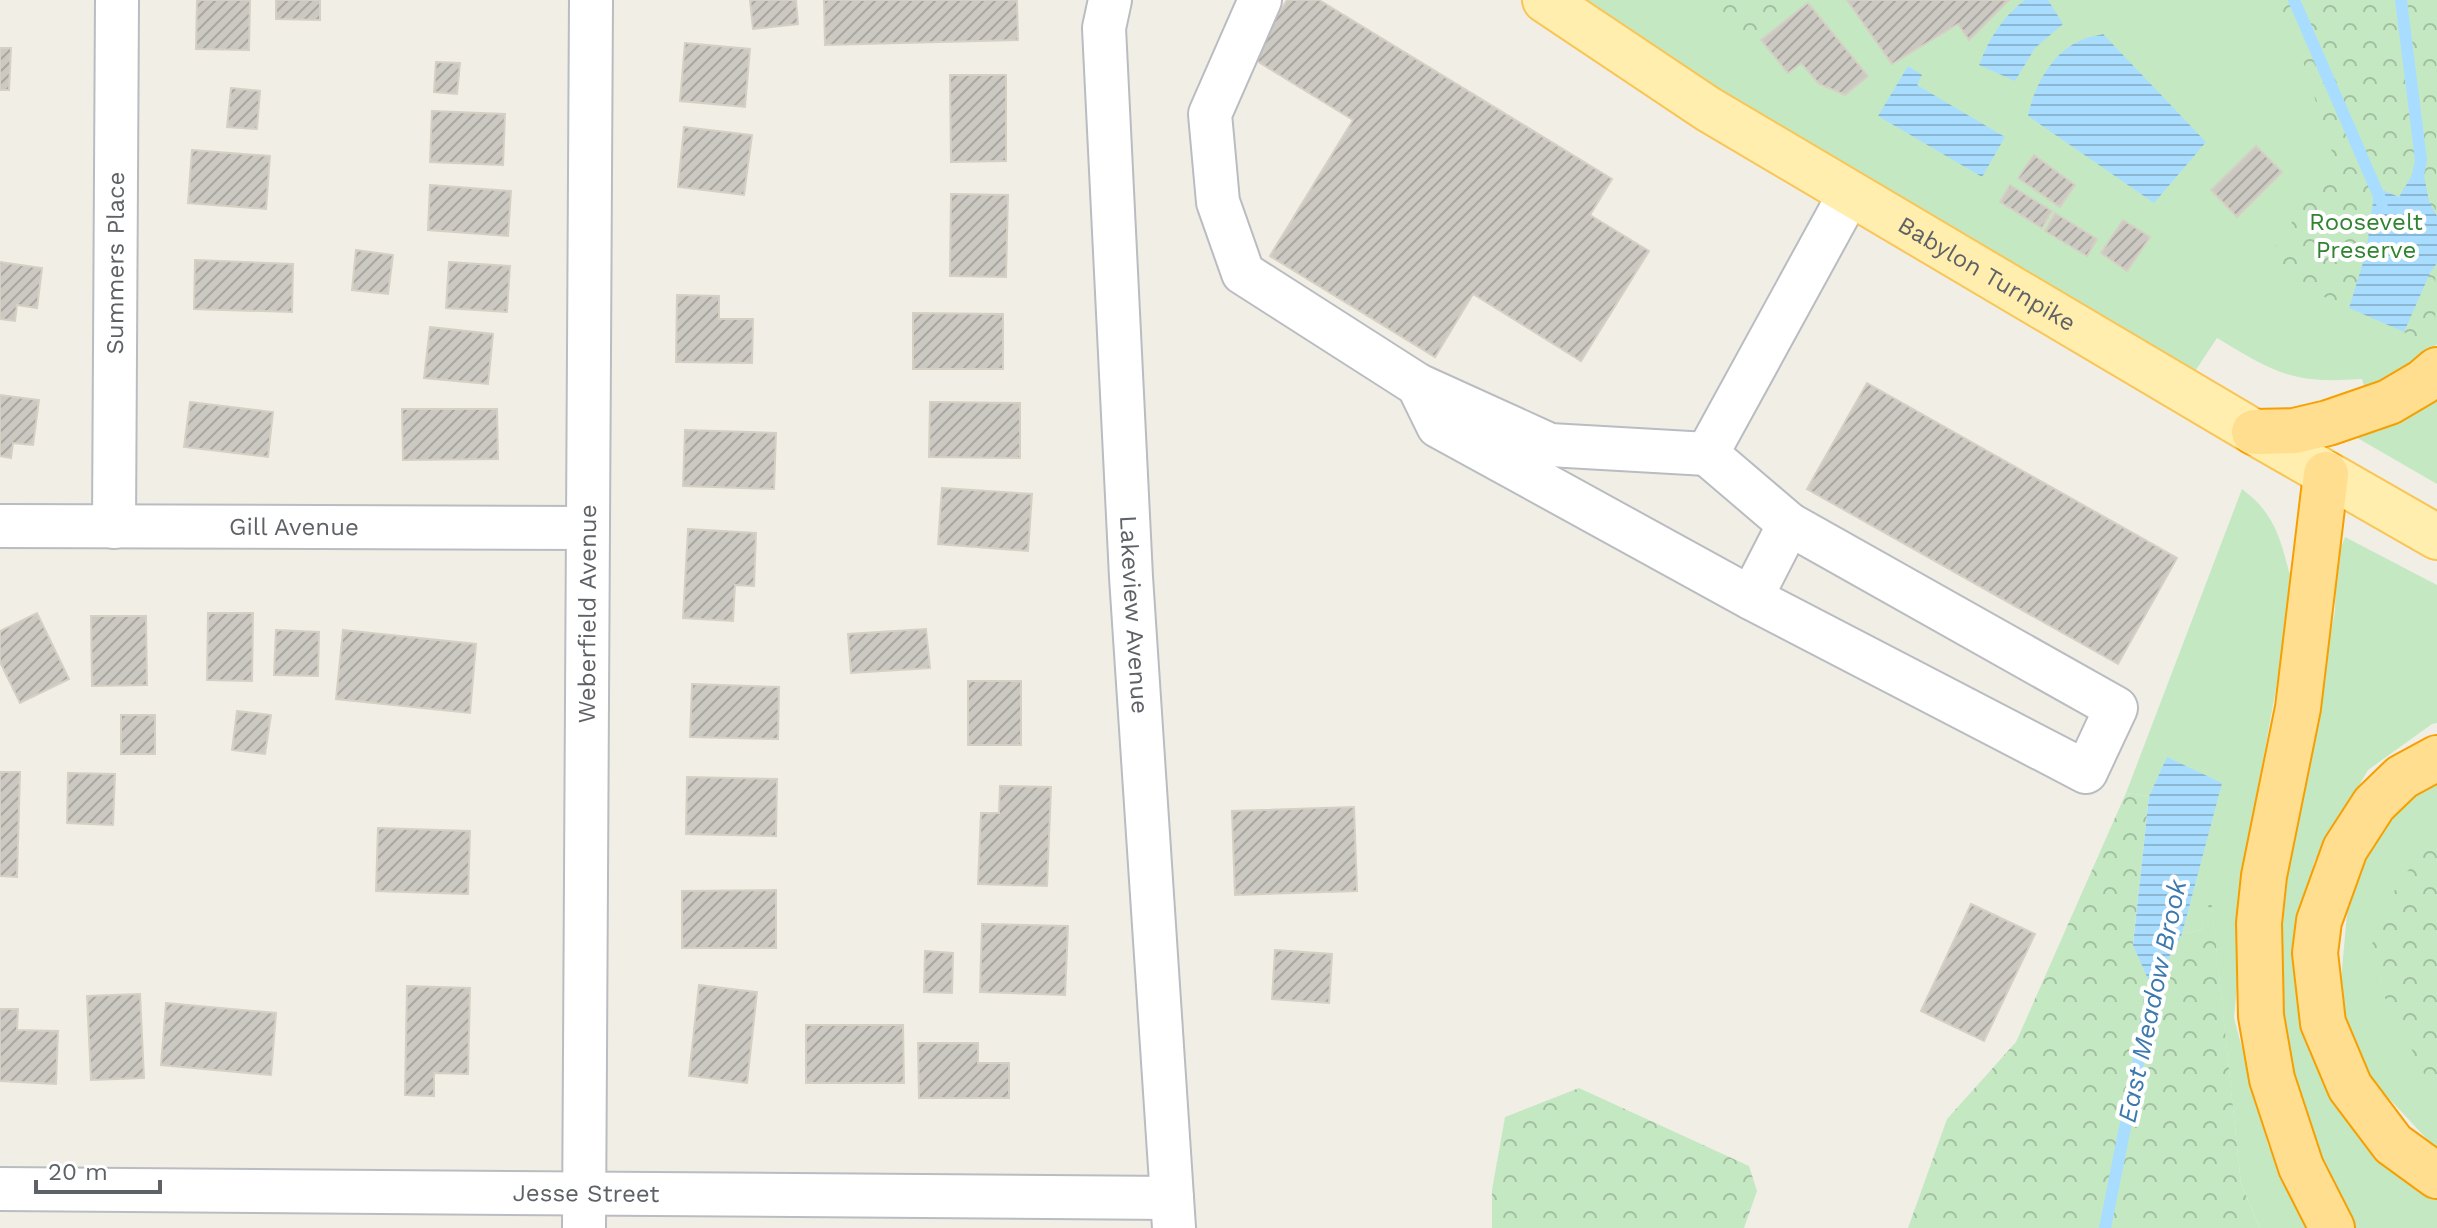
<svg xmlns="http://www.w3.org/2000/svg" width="2437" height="1228" viewBox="0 0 2437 1228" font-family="'Work Sans',sans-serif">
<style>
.grass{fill:#c4e9c2}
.forest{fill:url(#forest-crowns)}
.water{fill:url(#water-rules)}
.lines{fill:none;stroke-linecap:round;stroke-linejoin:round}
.stream{stroke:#a8ddff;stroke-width:12}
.building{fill:url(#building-hatch);stroke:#d6d0c4;stroke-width:2}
.minor-casing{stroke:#b9bcc0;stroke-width:46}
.major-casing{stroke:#f9c557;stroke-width:48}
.highway-casing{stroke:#f79f00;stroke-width:48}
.minor{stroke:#fff;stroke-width:42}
.major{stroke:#ffeead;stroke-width:44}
.highway{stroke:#ffde8f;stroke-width:44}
.labels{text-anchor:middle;stroke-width:8;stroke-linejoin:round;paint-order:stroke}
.park-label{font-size:24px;fill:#308430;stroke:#fff}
.street-label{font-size:24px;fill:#5e6267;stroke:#fff}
.water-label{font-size:26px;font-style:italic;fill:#3b79af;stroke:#fff}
</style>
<defs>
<pattern id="forest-crowns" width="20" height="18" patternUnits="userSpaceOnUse" patternTransform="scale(2)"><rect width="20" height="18" fill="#c4e9c2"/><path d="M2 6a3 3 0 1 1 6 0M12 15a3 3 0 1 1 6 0" fill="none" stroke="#a2c0a1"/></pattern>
<pattern id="water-rules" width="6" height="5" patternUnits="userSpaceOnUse" patternTransform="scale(2)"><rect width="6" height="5" fill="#a8ddff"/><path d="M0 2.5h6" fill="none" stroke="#8cb7d2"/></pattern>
<pattern id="building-hatch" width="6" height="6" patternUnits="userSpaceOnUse" patternTransform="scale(2)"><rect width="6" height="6" fill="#ccc9c3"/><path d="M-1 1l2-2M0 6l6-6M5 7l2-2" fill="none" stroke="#a9a7a2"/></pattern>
</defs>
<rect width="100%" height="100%" fill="#f1eee6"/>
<g class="grass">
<path d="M1537,0H2437V344L2400,380L2365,390L2362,379C2345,380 2328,381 2311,379C2276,376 2246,355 2217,338L2180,394Z"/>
<polygon points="2437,389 2437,484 2354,436"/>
<path d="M2242,489C2273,512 2280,536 2289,572H2297L2253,816L2234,1018L2268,1145L2308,1228H2260L2241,1184L2211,900L2201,930L2182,934L2221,783L2167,758L2149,796L2126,793Z"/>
<polygon points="2345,537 2437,585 2437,723 2432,724 2368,770 2314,862 2296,947 2312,1048 2437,1194 2437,1228 2350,1228 2292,1091 2278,969 2294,817 2335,611 2336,560"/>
<polygon points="2437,781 2437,1150 2372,1080 2339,1003 2349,891 2395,807"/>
</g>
<g class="forest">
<polygon points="1694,0 1801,0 1746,44"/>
<polygon points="2263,0 2437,0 2435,346 2261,269 2334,158 2297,43"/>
<polygon points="2126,793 2149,796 2133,944 2201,930 2211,897 2241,1184 2260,1228 1908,1228 1947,1119 2016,1042"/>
<polygon points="2437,828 2437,1099 2366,961 2387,902"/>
<polygon points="1579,1088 1749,1166 1757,1191 1744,1228 1492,1228 1492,1190 1505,1117"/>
</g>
<g class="water">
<path d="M2025,0H2048L2063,24L2035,48L2015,81L1979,65C1989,39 2002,17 2025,0Z"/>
<path d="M2103,34L2206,142L2154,203L2028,116C2034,86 2053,50 2084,39C2090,36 2097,36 2103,34Z"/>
<polygon points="1908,66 1922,75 1917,85 2005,137 1982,177 1878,116"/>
<polygon points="2421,160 2429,201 2437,216 2437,263 2430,273 2404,332 2349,308 2366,253 2375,187 2399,197"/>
<polygon points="2167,757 2222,783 2182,934 2152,988 2133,945 2149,796"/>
</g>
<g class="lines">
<g class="stream">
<polyline points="2294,0 2382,203"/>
<polyline points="2401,0 2421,160 2418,175"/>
<polyline points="2105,1228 2156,972"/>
</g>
</g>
<g class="building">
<polygon points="197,0 250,0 249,50 196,49"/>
<polygon points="276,0 320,0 320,20 276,19"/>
<polygon points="750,0 796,0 798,24 753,29"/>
<polygon points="824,0 1017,0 1018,40 825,45"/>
<polygon points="1287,0 1319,0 1612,179 1590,215 1649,251 1581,361 1473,294 1435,357 1270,256 1353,120 1252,58"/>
<polygon points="1847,0 2009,0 1969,40 1958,24 1892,64"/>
<polygon points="1808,3 1868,76 1845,95 1819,84 1801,63 1788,73 1761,40"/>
<polygon points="685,43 750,49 745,107 680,101"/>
<polygon points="0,48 11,48 9,90 0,90"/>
<polygon points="436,62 460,63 457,94 434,92"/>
<polygon points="950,75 1006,75 1006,161 951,162"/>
<polygon points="231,88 260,91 257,129 227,127"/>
<polygon points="432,111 505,114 503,165 430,162"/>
<polygon points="684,127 752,135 744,195 678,187"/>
<polygon points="2256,146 2282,172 2237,217 2211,190"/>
<polygon points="192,150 270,156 266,209 188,203"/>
<polygon points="2034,155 2075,185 2060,207 2018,178"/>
<polygon points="430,185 511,191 508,236 428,230"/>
<polygon points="2010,185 2052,211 2042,228 2000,202"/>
<polygon points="951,194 1008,195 1006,277 950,276"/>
<polygon points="2055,213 2097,239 2087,256 2045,231"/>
<polygon points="2123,220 2150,237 2127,271 2101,253"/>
<polygon points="356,250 393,255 388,294 352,290"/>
<polygon points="195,260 293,264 292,312 194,309"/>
<polygon points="0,262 42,268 37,308 17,305 15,321 0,319"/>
<polygon points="449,262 510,266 507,312 446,308"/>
<polygon points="677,295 719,296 719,319 753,319 752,363 676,362"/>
<polygon points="913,313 1003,314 1003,369 913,369"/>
<polygon points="430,327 493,334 488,384 424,378"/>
<polygon points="1867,383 2177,558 2118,664 1807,489"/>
<polygon points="0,395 39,400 33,445 13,443 11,458 0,456"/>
<polygon points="190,402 273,412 268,457 184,447"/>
<polygon points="930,402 1020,403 1020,458 929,457"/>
<polygon points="402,409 497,409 498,459 403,460"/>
<polygon points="685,430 776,433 774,489 683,486"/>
<polygon points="942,488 1032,494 1028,551 938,544"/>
<polygon points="688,529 756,533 754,586 735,585 733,621 683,618"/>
<polygon points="37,613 69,679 20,703 0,662 0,631"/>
<polygon points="208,613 253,613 252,681 207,680"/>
<polygon points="91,616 146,616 147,685 92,686"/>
<polygon points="926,629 930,668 851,673 848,634"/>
<polygon points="276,630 319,632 318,676 274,675"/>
<polygon points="343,630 476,644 470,713 336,699"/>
<rect x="968" y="681" width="53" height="64"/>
<polygon points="692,684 779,687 778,739 690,737"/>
<polygon points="237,711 271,715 265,754 232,750"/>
<rect x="121" y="715" width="34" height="39"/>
<polygon points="0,772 20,772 17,877 0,876"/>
<polygon points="68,773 115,774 113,825 67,823"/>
<polygon points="687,777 777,779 776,836 686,834"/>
<polygon points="1000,786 1051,787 1047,886 978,884 981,813 999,813"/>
<polygon points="1354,807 1357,891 1235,895 1232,811"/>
<polygon points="378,828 470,831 468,894 376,891"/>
<polygon points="776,890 776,948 682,948 682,891"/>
<polygon points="1971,904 2035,934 1984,1041 1921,1011"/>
<polygon points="982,924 1068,926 1065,995 980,992"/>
<polygon points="1275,950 1332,954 1329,1003 1272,999"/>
<polygon points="925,951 953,953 952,993 924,992"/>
<polygon points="699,985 757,992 747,1083 689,1076"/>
<polygon points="407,986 470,988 468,1074 434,1073 434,1096 405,1095"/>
<polygon points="140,994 144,1078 91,1080 87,996"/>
<polygon points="166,1003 276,1013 271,1075 161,1065"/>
<polygon points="0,1009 18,1009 17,1030 58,1031 56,1084 0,1081"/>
<polygon points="806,1025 903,1025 904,1083 806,1083"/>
<polygon points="918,1043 978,1043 978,1063 1009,1063 1009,1098 919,1098"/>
</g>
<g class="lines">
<g class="minor-casing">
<g id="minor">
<path id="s1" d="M1110,0L1104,28L1131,577L1174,1228"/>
<polyline points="1260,0 1210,114 1218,202 1243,273 1418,385 1438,426 1751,598 2086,772 2116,708 1789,524 1707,454 1850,193"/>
<polyline points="1418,385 1550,445 1707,454"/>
<path id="s2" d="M0,526L587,528"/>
<path id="s3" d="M114,527L117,0"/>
<polyline points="1751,598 1789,524"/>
<path id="s4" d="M0,1189L1172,1198"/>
<path id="s5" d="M584,1228L591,0"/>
</g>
</g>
<g class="major-casing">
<g id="major">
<path id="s6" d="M1545,0L1708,109L2254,432L2437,537"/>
</g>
</g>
<g class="highway-casing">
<g id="highway">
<polyline points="2254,432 2294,431 2328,423 2389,402 2423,382 2437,370"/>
<polyline points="2326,474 2298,708 2264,876 2259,923 2261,1016 2272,1079 2301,1167 2332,1228"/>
<polyline points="2437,758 2402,777 2374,804 2345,849 2319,921 2315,953 2323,1023 2350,1087 2393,1144 2437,1176"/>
</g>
</g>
<use href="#minor" class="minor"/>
<use href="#major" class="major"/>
<use href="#highway" class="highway"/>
</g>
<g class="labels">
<g class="park-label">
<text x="2366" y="230">Roosevelt<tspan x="2366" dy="28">Preserve</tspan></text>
</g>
<g class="street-label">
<text dy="8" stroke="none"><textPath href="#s3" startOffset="264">Summers Place</textPath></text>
<text dy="8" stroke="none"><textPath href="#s6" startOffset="520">Babylon Turnpike</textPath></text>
<text dy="8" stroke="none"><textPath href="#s2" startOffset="294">Gill Avenue</textPath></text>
<text dy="8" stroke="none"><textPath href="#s5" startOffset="614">Weberfield Avenue</textPath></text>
<text dy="8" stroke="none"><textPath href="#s1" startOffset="616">Lakeview Avenue</textPath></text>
<text dy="8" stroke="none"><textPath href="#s4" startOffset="586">Jesse Street</textPath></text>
</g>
<g class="water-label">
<text transform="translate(2152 1001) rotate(-78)" y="9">East Meadow Brook</text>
</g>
</g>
<path d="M36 1180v12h124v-12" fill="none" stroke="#5e6267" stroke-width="4"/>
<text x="48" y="1180" font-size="24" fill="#5e6267" stroke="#ffffff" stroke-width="6" paint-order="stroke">20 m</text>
</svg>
